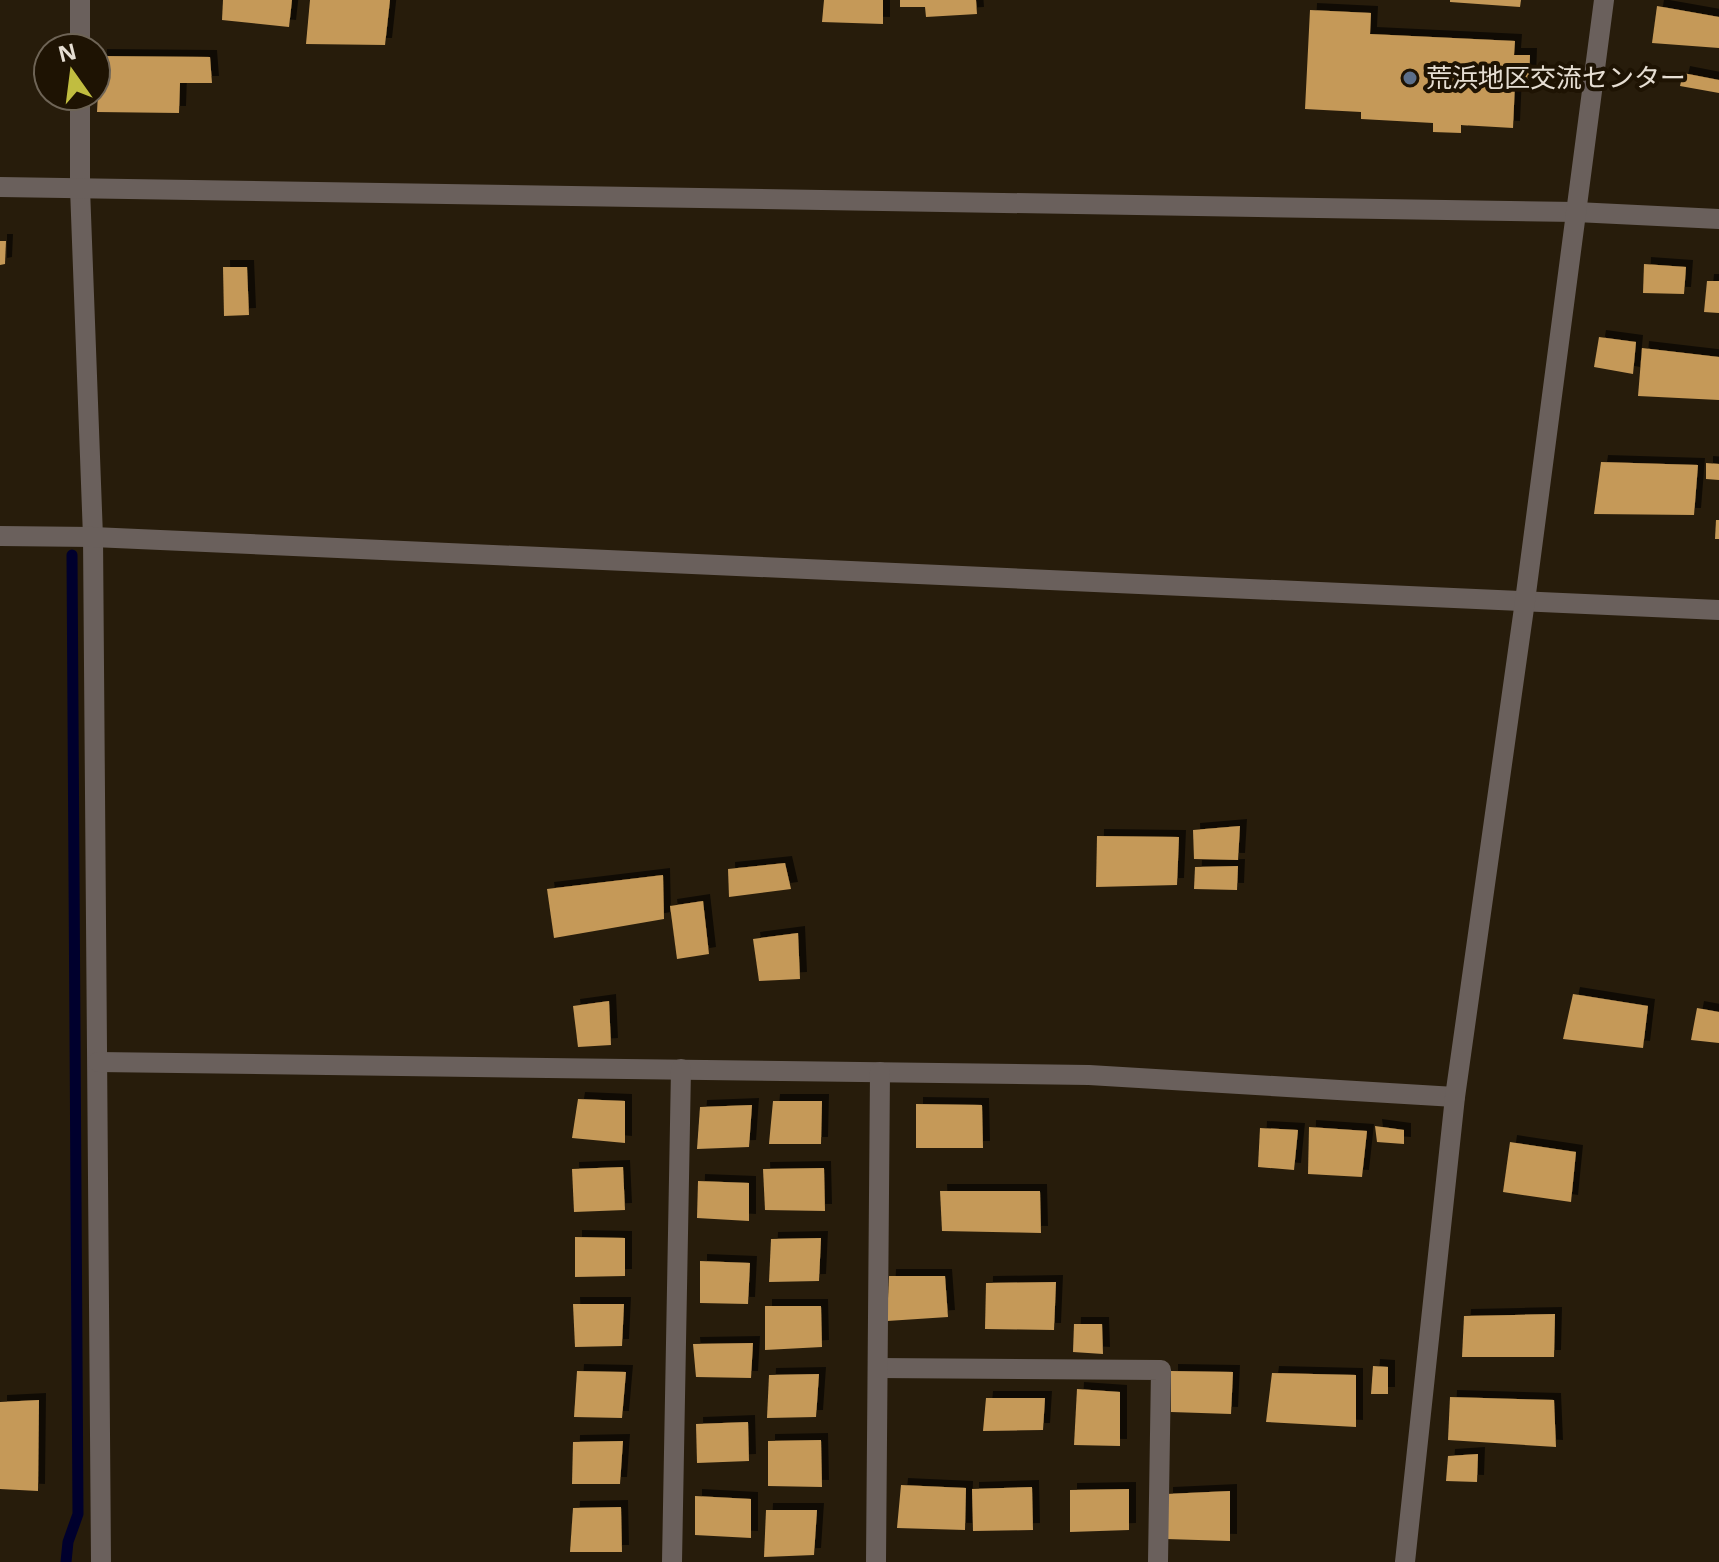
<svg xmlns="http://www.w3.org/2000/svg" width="1719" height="1562" viewBox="0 0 1719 1562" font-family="'Open Sans','Noto Sans JP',sans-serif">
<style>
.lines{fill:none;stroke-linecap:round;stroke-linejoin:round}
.stream{stroke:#00002d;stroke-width:11}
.building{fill:#c59958;filter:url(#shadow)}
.minor{stroke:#6a605c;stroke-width:20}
.tertiary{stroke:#6a605c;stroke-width:20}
.service-dot{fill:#5c6f8a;stroke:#1e1303;stroke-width:3}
.labels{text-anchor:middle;stroke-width:8;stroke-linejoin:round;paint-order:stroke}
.poi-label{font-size:26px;fill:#e6ded3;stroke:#1e1303;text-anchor:start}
</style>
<defs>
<filter id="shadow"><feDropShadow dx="7" dy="-7" stdDeviation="0" flood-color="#0009"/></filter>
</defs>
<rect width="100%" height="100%" fill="#271c0b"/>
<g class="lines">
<polyline class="stream" points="66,1562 68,1542 78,1514 72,555"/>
</g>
<g class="building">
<polygon points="223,0 292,0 289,27 222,20"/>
<polygon points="310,0 390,0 385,45 306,44"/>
<polygon points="824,0 883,0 883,24 822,22"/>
<polygon points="900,0 976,0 977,14 926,17 925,7 900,7"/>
<polygon points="1450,0 1521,0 1520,7 1450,2"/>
<polygon points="1657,6 1719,17 1719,48 1652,43"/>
<polygon points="1310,10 1371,13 1370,34 1515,41 1514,55 1530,55 1529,84 1515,83 1513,128 1461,125 1461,133 1433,132 1433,123 1361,119 1361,112 1305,109"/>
<polygon points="100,56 210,57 212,83 180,83 179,113 97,112"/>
<polygon points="1683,73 1719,80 1719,93 1680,86"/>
<polygon points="0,241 6,241 5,264 0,265"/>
<polygon points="1644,264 1686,267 1684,294 1643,293"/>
<polygon points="223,267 247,267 249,315 224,316"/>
<polygon points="1707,281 1719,281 1719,313 1704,312"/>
<polygon points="1599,337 1636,342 1633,374 1594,367"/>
<polygon points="1642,348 1719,357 1719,400 1638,396"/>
<polygon points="1601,462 1698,465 1694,515 1594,514"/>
<polygon points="1706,463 1719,464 1719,480 1706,479"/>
<polygon points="1716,520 1719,520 1719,539 1715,539"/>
<polygon points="1240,826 1238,860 1194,859 1193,830"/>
<polygon points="1097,836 1179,837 1177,885 1096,887"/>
<polygon points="785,863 791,889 729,897 728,869"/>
<polygon points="1238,866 1237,890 1194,889 1195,867"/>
<polygon points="663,875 664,919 554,938 547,889"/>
<polygon points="703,901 709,954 677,959 670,906"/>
<polygon points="798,933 800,979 759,981 753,939"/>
<polygon points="1573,994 1648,1006 1643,1048 1563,1039"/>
<polygon points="609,1001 611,1045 578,1047 573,1006"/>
<polygon points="1697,1008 1719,1012 1719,1043 1691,1040"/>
<polygon points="578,1099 625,1101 625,1143 572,1138"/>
<polygon points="773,1101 822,1101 821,1144 769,1144"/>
<polygon points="916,1104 982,1105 983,1148 916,1148"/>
<polygon points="752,1105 749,1147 697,1149 700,1107"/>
<polygon points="1375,1126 1404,1130 1404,1144 1377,1142"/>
<polygon points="1309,1127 1367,1131 1362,1177 1308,1174"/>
<polygon points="1260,1128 1298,1130 1294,1170 1258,1167"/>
<polygon points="1510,1142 1576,1152 1571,1202 1503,1192"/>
<polygon points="623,1167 625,1210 574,1212 572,1169"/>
<polygon points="824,1168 825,1211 765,1210 763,1169"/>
<polygon points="698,1181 749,1183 749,1221 697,1218"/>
<polygon points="940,1191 1040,1191 1041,1233 942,1231"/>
<polygon points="575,1237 625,1238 625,1276 575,1277"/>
<polygon points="821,1238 819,1281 769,1282 771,1239"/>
<polygon points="700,1261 750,1263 748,1304 700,1303"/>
<polygon points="889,1276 945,1276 948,1317 887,1321"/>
<polygon points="1056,1282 1054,1330 985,1329 986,1283"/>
<polygon points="573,1304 624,1304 622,1346 575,1347"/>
<polygon points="765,1306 821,1306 822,1347 765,1350"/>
<polygon points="1555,1314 1554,1357 1462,1357 1464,1316"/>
<polygon points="1074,1324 1102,1324 1103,1354 1073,1352"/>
<polygon points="753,1343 751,1378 696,1377 693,1344"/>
<polygon points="1373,1366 1388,1367 1388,1394 1371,1394"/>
<polygon points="577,1371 626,1372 622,1418 574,1417"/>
<polygon points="1171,1371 1233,1372 1231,1414 1171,1412"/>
<polygon points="1272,1373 1356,1375 1356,1427 1266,1422"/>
<polygon points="819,1374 816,1417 767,1418 769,1375"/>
<polygon points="1077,1389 1120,1392 1120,1446 1074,1445"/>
<polygon points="1450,1397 1554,1400 1556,1447 1448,1440"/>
<polygon points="986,1398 1045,1398 1043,1430 983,1431"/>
<polygon points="39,1400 38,1491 0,1489 0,1402"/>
<polygon points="748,1422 749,1461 697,1463 696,1424"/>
<polygon points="821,1440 822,1487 768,1486 768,1441"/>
<polygon points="623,1441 620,1484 572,1484 573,1442"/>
<polygon points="1478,1454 1477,1482 1446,1481 1448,1456"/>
<polygon points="901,1485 966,1488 965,1530 897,1528"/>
<polygon points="1032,1487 1033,1530 973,1531 972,1489"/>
<polygon points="1129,1489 1129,1530 1070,1532 1070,1490"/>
<polygon points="1230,1491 1230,1541 1166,1539 1166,1494"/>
<polygon points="695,1496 751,1499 751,1538 695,1535"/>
<polygon points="621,1507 622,1552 570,1552 573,1508"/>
<polygon points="766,1510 817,1510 814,1555 764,1557"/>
</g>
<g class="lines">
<g class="minor">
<polyline points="80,0 80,48"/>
<polyline points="80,96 80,188 93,537 101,1562"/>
<polyline points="0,536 93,537 1719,610"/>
<polyline points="98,1062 1089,1075 1455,1097"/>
<polyline points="878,1368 1161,1370 1158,1562"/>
<polyline points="672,1562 681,1069"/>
<polyline points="876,1562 880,1072"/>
</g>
<g class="tertiary">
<polyline points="0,187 1576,212 1719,219"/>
<polyline points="1405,1562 1455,1097 1525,601 1604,0"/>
</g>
</g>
<circle class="service-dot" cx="1410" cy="78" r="8"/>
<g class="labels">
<g class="poi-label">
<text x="1426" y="87">荒浜地区交流センター</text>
</g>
</g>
<g transform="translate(72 72) rotate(346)"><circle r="38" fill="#1e1303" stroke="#6e6456" stroke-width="2"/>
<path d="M0-6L14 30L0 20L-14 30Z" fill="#c1bd40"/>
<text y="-12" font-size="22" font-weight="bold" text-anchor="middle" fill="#e6ded3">N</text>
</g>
</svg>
